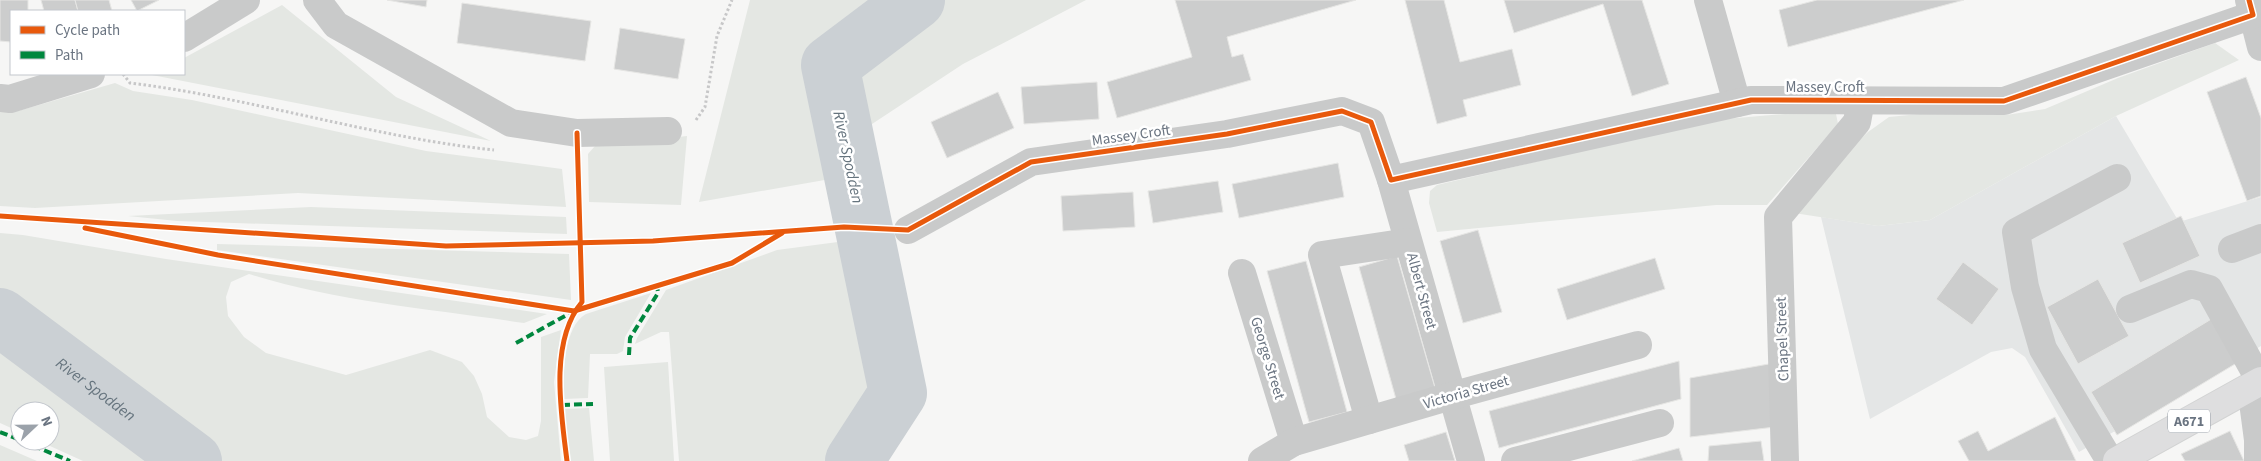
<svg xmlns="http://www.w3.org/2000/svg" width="2261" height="461" viewBox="0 0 2261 461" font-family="'Source Sans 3',sans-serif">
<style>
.built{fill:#e4e6e6}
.green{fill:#e4e7e3}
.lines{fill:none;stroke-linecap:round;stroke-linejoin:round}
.river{stroke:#cbd0d4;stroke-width:58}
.building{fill:#cccdcd;stroke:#e6e6e4}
.major-casing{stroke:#d2d3d3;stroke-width:30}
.path{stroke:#c7c7c8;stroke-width:3;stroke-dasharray:2.5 2.5;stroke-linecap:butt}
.minor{stroke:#c9caca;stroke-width:28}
.major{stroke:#dededf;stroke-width:28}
.quiet{stroke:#00873e;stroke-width:4;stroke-dasharray:8 4;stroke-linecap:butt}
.cycleway-casing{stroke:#fff;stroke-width:8}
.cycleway{stroke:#e8590c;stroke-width:5}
.labels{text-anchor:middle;stroke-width:5;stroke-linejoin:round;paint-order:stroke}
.shield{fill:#fff;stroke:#979ea7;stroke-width:1}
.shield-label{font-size:14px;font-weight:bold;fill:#6a7481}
.street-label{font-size:15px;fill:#6a7481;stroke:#fff}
.water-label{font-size:16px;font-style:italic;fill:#66747e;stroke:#fff}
</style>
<rect width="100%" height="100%" fill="#f6f6f5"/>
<polygon class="built" points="2116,116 2179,222 2261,197 2261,346 2079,452 2025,357 2012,348 1991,352 1870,419 1821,217 1878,226 1930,220"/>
<g class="green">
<polygon points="750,0 888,0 816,53 836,178 699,202"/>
<polygon points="936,0 1086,0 963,64 869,126 877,176 864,174 843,65"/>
<polygon points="282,5 396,97 491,141 152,75 184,74 184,58"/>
<polygon points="2215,43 2239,60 2116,116 1930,220 1878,226 1794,213 1815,182 1868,132 1889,117 1929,113 2006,115 2045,109 2118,78"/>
<polygon points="115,83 133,91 192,100 426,151 562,169 566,207 298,193 35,208 0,206 0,111 18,111"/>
<polygon points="1784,114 1836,114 1838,124 1767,205 1716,205 1437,232 1429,203 1430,191 1437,185 1714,120"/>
<polygon points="687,136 681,205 589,202 588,154 595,146"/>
<polygon points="311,207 566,217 567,234 177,221 128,216"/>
<path d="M0,233L23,235L166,259L547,314L524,323C432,309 338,302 249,274L231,282L226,297L228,316L244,337L266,353L346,375L430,350L462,362L474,376L482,394L487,417L509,437L526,440L538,436L541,421V337L561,330L554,382L561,461H213L0,304Z"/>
<polygon points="853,240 877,373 826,461 679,461 669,332 661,332 635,344 637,338 666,290 777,250"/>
<polygon points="217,244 569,254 571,300 217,250"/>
<path d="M651,293L625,337L623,351L617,354H590L588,398L564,399C563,375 563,327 586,314Z"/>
<polygon points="0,334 175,461 83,461 39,441 50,441 50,411 20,411 20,432 0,423"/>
<polygon points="668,362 674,461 610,461 604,367"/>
<polygon points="589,408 594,461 570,461 564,409"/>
<polygon points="0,445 37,461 0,461"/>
</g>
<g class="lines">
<g class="river">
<path id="s1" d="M0,317L193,461"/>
<polyline points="854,461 898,393 830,65 916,0"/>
</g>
</g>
<g class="building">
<polygon points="0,0 28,0 28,11 11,11 11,42 0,41"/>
<polygon points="41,0 75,0 78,11 44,11"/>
<polygon points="75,0 109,0 112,11 78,11"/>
<polygon points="131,0 159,0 137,11"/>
<polygon points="387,0 427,0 426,7"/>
<polygon points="1175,0 1356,0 1227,37 1232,57 1243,54 1251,80 1117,118 1107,82 1192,57"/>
<polygon points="1405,0 1444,0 1460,62 1512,49 1521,85 1463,100 1467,116 1437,124"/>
<polygon points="1504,0 1642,0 1669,84 1632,96 1603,4 1514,33"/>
<polygon points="1817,0 1964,0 1788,47 1779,10"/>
<polygon points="462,3 591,21 585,61 457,43"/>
<polygon points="620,28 685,39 678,79 614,69"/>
<polygon points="2246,77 2261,118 2261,196 2247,201 2207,92"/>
<polygon points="1097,82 1099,119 1024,124 1021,87"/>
<polygon points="998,92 1014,128 947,158 931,122"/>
<polygon points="1338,163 1344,197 1239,218 1232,184"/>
<polygon points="1218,181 1223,212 1153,223 1148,191"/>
<polygon points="1133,192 1135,227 1063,231 1061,196"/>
<polygon points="2181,216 2200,256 2140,283 2122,243"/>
<polygon points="1478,230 1502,312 1463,323 1440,241"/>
<polygon points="1397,256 1435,388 1396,399 1359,267"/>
<polygon points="1655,258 1665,289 1567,320 1557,289"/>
<polygon points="1306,261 1347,412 1309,422 1267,271"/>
<polygon points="1963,262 1999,289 1972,325 1936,299"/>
<polygon points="2098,279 2129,336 2078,364 2047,307"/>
<polygon points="2213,318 2240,361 2117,435 2091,392"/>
<polygon points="1679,361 1681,399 1499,448 1489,411"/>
<polygon points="1780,362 1775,427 1690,437 1690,378"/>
<polygon points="2055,417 2076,461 1969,461 1958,441 1978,431 1988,451"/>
<polygon points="2230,431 2244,461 2185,461 2181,454"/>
<polygon points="1446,432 1455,461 1409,461 1404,445"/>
<polygon points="1761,441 1764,461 1708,461 1709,446"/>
<polygon points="1679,448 1683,461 1632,461"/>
</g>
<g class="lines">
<g class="major-casing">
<polyline id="major" points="2117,461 2261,381"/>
</g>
<g class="path">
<path d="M123,74L130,83C253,98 371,137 494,150"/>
<polyline points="696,120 705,107 717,36 732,0"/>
</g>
<g class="minor">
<polyline points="317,0 336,25 511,123 577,133 668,131"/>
<polyline points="1708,0 1737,103"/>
<polyline points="2249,0 2261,47"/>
<polyline points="184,38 246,0"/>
<polyline points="0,98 10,99 91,74"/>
<polyline points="1391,180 1751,100 2004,101 2253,15"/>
<polyline points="908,230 1031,162 1227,134 1342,111 1371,122 1391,180 1471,461"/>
<polyline points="2232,249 2261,238"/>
<polyline points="1242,273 1294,442"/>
<polyline points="2130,309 2191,284 2209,289 2260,381"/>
<polyline points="2251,387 2258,440 2258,461"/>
<polyline points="1369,420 1322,255 1408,242"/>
<polyline points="1262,461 1294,442 1451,396 1638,345"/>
<polyline points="1515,461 1660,423"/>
<polyline points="1785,461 1778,217 1857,122 1861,100"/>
<polyline points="2110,461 2043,349 2025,287 2016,232 2117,178"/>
</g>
<use href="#major" class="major"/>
<g class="quiet">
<polyline points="516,343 572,312"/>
<polyline points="629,355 630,338 658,293 657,286"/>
<polyline points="562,405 593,404"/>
<polyline points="0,432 20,440"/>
<polyline points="22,441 70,461"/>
</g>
<g class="cycleway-casing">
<g id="cycleway">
<polyline points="0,216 446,246 653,241 844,227 908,230 1031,162 1227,134 1342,111 1371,122 1391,180 1751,100 2004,101 2253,15 2249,0"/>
<polyline points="85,228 218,255 574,311 732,263 782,233"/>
<path d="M567,461C561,413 549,341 582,302L577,133"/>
</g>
</g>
<use href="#cycleway" class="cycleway"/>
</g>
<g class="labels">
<rect class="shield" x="2168" y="409.5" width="42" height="23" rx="4"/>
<g class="shield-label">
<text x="2189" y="426">A671</text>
</g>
<g class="street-label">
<text x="1825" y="92">Massey Croft</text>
<text transform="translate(1131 135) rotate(-8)" y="5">Massey Croft</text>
<text transform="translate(1422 291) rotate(75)" y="5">Albert Street</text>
<text transform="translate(1782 339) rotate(-92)" y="5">Chapel Street</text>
<text transform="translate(1268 358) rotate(73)" y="5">George Street</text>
<text transform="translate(1466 392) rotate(-16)" y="5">Victoria Street</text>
</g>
<g class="water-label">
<text transform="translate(849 157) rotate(78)" y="6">River Spodden</text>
<text dy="6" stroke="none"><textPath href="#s1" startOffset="120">River Spodden</textPath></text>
</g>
</g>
<rect x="10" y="10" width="175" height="65" fill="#ffffff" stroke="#c3c7cd"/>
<rect x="20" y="26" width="25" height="8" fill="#e8590c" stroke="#c3c7cd"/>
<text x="55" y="35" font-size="15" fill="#6a7481">Cycle path</text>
<rect x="20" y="51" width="25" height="8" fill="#00873e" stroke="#c3c7cd"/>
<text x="55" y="60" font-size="15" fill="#6a7481">Path</text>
<g transform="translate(35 426) rotate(68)"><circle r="24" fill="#ffffff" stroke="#c3c7cd"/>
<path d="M0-4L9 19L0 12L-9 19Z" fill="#9ba2aa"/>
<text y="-8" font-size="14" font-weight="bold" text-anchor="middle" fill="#6a7481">N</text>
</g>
</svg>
